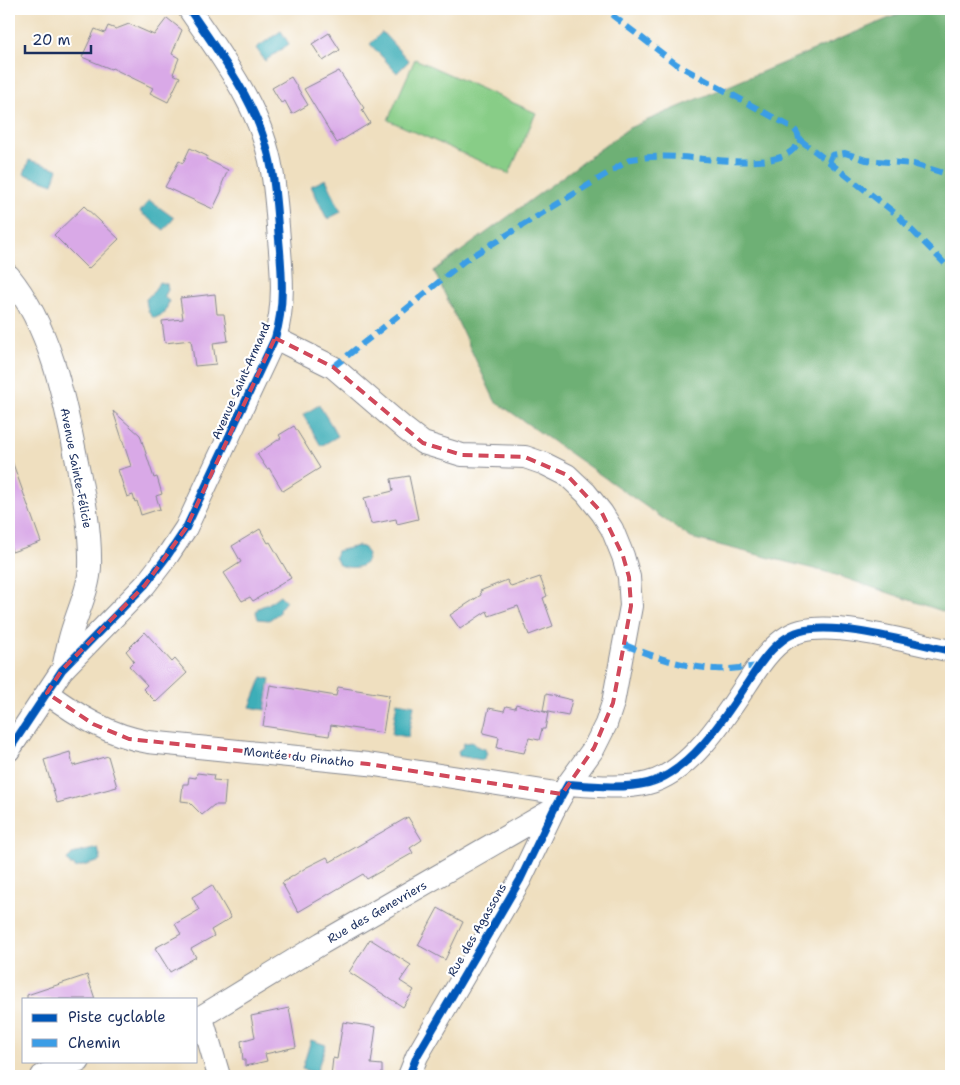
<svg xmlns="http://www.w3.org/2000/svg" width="960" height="1085" viewBox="0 0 960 1085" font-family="'Shantell Sans',sans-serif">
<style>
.green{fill:#88cd87;stroke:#527e72}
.forest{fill:#6eb074;stroke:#447069}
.water{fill:#3daeb8;stroke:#2c6e8b}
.building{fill:#d9a9e7}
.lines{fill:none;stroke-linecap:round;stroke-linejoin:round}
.minor-casing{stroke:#85878e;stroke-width:24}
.minor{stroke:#fff;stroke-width:22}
.quiet{stroke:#3b9de6;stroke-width:6;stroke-dasharray:12 6;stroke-linecap:butt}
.cycleway-casing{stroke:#fff;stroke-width:11}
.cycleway{stroke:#0057b8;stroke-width:8}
.marked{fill:none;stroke:#d1495b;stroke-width:4;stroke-dasharray:10 6;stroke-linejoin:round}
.labels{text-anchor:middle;stroke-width:4.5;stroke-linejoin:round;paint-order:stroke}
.street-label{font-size:12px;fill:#1b2f5e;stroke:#fff}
</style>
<rect width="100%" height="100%" fill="#fff"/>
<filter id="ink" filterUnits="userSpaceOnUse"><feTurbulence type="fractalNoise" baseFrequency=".02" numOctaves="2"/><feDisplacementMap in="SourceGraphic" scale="10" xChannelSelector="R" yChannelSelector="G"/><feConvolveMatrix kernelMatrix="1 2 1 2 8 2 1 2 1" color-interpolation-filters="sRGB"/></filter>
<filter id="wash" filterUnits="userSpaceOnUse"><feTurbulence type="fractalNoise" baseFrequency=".0096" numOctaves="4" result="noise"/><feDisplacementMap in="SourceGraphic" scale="20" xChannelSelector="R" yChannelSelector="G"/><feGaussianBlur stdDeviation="1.12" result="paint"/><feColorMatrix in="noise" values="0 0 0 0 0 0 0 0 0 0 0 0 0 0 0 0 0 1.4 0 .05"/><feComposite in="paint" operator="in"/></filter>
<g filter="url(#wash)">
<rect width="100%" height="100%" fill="#efdfbf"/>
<polygon class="green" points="415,59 536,113 509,174 388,120"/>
<polygon class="forest" points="911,9 951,9 951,614 830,573 691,538 495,401 434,271 629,128"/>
<g class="water">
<polygon points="281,31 289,44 265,61 256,48"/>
<polygon points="382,32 409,61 397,73 370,44"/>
<polygon points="29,160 58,169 53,184 24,174"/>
<polygon points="326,179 341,212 327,219 311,186"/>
<polygon points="149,200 174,218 164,230 140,212"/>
<path d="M159,282L167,284L168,290L164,297L169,301L165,313L155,318C147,315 147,306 146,299L155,290Z"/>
<polygon points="319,405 338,436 321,446 303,415"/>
<path d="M358,546L363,547L368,554C367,570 351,569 339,565L335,557L337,551Z"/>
<polygon points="280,595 286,601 279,610 279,613 269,620 258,619 256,612 258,608 268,604"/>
<polygon points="262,677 270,679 265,710 250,707"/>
<polygon points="397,702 414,705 408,737 392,734"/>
<polygon points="473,742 476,746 485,749 487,754 483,760 459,756 458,751 463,747 464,743"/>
<polygon points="98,848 101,861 75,868 74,865 70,865 67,860 72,854"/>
<polygon points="311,1040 326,1045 316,1073 302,1069"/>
</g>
<g id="blocks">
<g class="building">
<polygon points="167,18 182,30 172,54 179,58 173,74 180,77 168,102 150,93 153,88 112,68 111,69 82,57 95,29 105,33 108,26 116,29 129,24 154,35"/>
<polygon points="329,33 340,50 323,61 312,44"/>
<polygon points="339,71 364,108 362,110 370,123 337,143 304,89"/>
<polygon points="291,77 308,105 292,114 285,101 281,103 272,88"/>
<polygon points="190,148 207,156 206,159 228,170 222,184 222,190 213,209 165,187 179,161 183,163"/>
<polygon points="84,206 119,239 88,269 54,235"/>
<polygon points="215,294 217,314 224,314 228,341 213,343 216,364 195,366 191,340 165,343 162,321 183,319 180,298"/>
<polygon points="113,411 140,435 154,478 157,477 162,494 156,496 160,509 141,515 137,501 135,502 133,495 127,497 118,470 131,466"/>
<polygon points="294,426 320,468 283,491 269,468 267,469 257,454 281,438 279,435"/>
<polygon points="9,461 12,461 41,542 12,552 9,541"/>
<polygon points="409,476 418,519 397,524 396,519 371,524 364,498 393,491 391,479"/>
<polygon points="260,529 268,543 270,542 291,578 253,601 250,597 242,601 224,573 241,562 232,546"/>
<polygon points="540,577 547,596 543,598 553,626 529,635 518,606 489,616 487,611 460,629 450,615 481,595 480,591 507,580 511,587"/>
<polygon points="145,632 172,662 175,659 187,673 156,702 143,689 147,685 129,666 134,661 126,651"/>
<polygon points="270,685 336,696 338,687 389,695 383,733 331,725 329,736 263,726"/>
<polygon points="546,694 572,700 568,716 543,711"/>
<polygon points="516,704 548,713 545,729 542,729 539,740 529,738 524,753 497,748 499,737 483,733 489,708 504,711 506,706 515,708"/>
<polygon points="70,752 73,766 108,756 117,787 57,803 44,760"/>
<polygon points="197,773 214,775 213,780 226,781 224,805 214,805 202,815 189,802 181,801 183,784 188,784 189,777 196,778"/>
<polygon points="408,817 422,840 410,848 413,853 367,879 363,874 298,912 282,883 307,867 327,857 330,862"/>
<polygon points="212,885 231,918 211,930 214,936 191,949 196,957 170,972 155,948 181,934 175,924 199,910 192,897"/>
<polygon points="438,908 463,922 445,960 418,945"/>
<polygon points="370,939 411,965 400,981 414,990 403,1007 349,972"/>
<polygon points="87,975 95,999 27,999 27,995"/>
<polygon points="289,1008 296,1047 265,1054 267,1061 245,1066 245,1060 243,1060 241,1041 255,1037 251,1016"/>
<polygon points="343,1022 376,1027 371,1064 382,1065 382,1076 331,1076 333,1058 337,1059"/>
</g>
</g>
</g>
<g filter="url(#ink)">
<use href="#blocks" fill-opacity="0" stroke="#85878e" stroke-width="1"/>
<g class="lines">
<g class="minor-casing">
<g id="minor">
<path d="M9,276C51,328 64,397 77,462C84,496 91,532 90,567C89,587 80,606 74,625C69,639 66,654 63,669"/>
<polyline points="275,338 333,367 405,429 423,443 462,455 525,457 545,464 567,475 586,493 602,513 612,529 623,556 629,577 631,606 613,703 606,724 594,748 568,784"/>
<path d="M47,693C78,716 109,735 148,742L368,764L562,794"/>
<path d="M9,750L62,670L145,585L168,555L186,528L275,338C285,306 282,272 279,239C277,216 276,193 272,171C262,109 223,59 189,9"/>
<polyline points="202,1018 219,1076"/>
<polyline points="196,1020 322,943 554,809"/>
<polyline points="42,1076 79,1061"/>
<path d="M409,1076L417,1056L520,880L554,809L568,784C593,786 624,789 648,783C693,772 730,709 754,673C765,656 781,636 801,631C838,621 913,643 951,651"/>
</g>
</g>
<use href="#minor" class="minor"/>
<g class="quiet">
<polyline points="799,139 895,213 951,270"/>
<polyline points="829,162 832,155 845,153 866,160 913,164 951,175"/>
<path d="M333,367L399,315L464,261L631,159C646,157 662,156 677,157C704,157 784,173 797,144C801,137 798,133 793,128L676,64L604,9"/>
<path d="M625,645C654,657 684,667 716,669C730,670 745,667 759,666"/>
</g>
<g class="cycleway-casing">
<g id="cycleway">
<path d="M9,750L62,670L145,585L168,555L186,528L275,338C285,306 282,272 279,239C277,216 276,193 272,171C262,109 223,59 189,9"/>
<path d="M409,1076L417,1056L520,880L554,809L568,784C593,786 624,789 648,783C693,772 730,709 754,673C765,656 781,636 801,631C838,621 913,643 951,651"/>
</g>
</g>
<use href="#cycleway" class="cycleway"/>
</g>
</g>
<path class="marked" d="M275,338L333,367L423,443L462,455L525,457L567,475L602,513L623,556L629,577L631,606L613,703L594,748L562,794L368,764L129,739L93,724L47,693L62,670L145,585L186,528Z"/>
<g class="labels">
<g class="street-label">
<text transform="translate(241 381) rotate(-66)" y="4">Avenue Saint-Armand</text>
<text transform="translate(76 468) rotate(79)" y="4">Avenue Sainte-Félicie</text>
<text transform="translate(299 757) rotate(6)" y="4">Montée du Pinatho</text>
<text transform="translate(377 912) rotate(-30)" y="4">Rue des Genevriers</text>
<text transform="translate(477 930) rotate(-60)" y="4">Rue des Agassons</text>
</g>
</g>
<rect width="960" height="1085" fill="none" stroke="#fff" stroke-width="30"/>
<rect x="22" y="998" width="175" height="65" fill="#ffffff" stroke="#a4acbf"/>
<rect x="32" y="1014" width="25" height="8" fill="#0057b8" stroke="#a4acbf"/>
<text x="68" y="1022" font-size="15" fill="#1b2f5e">Piste cyclable</text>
<rect x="32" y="1039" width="25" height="8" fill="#3b9de6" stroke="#a4acbf"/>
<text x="68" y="1048" font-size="15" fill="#1b2f5e">Chemin</text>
<path d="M25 45v8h66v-8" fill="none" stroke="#1b2f5e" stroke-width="2.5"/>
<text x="32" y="45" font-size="15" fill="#1b2f5e" stroke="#ffffff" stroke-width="4" paint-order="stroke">20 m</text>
</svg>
